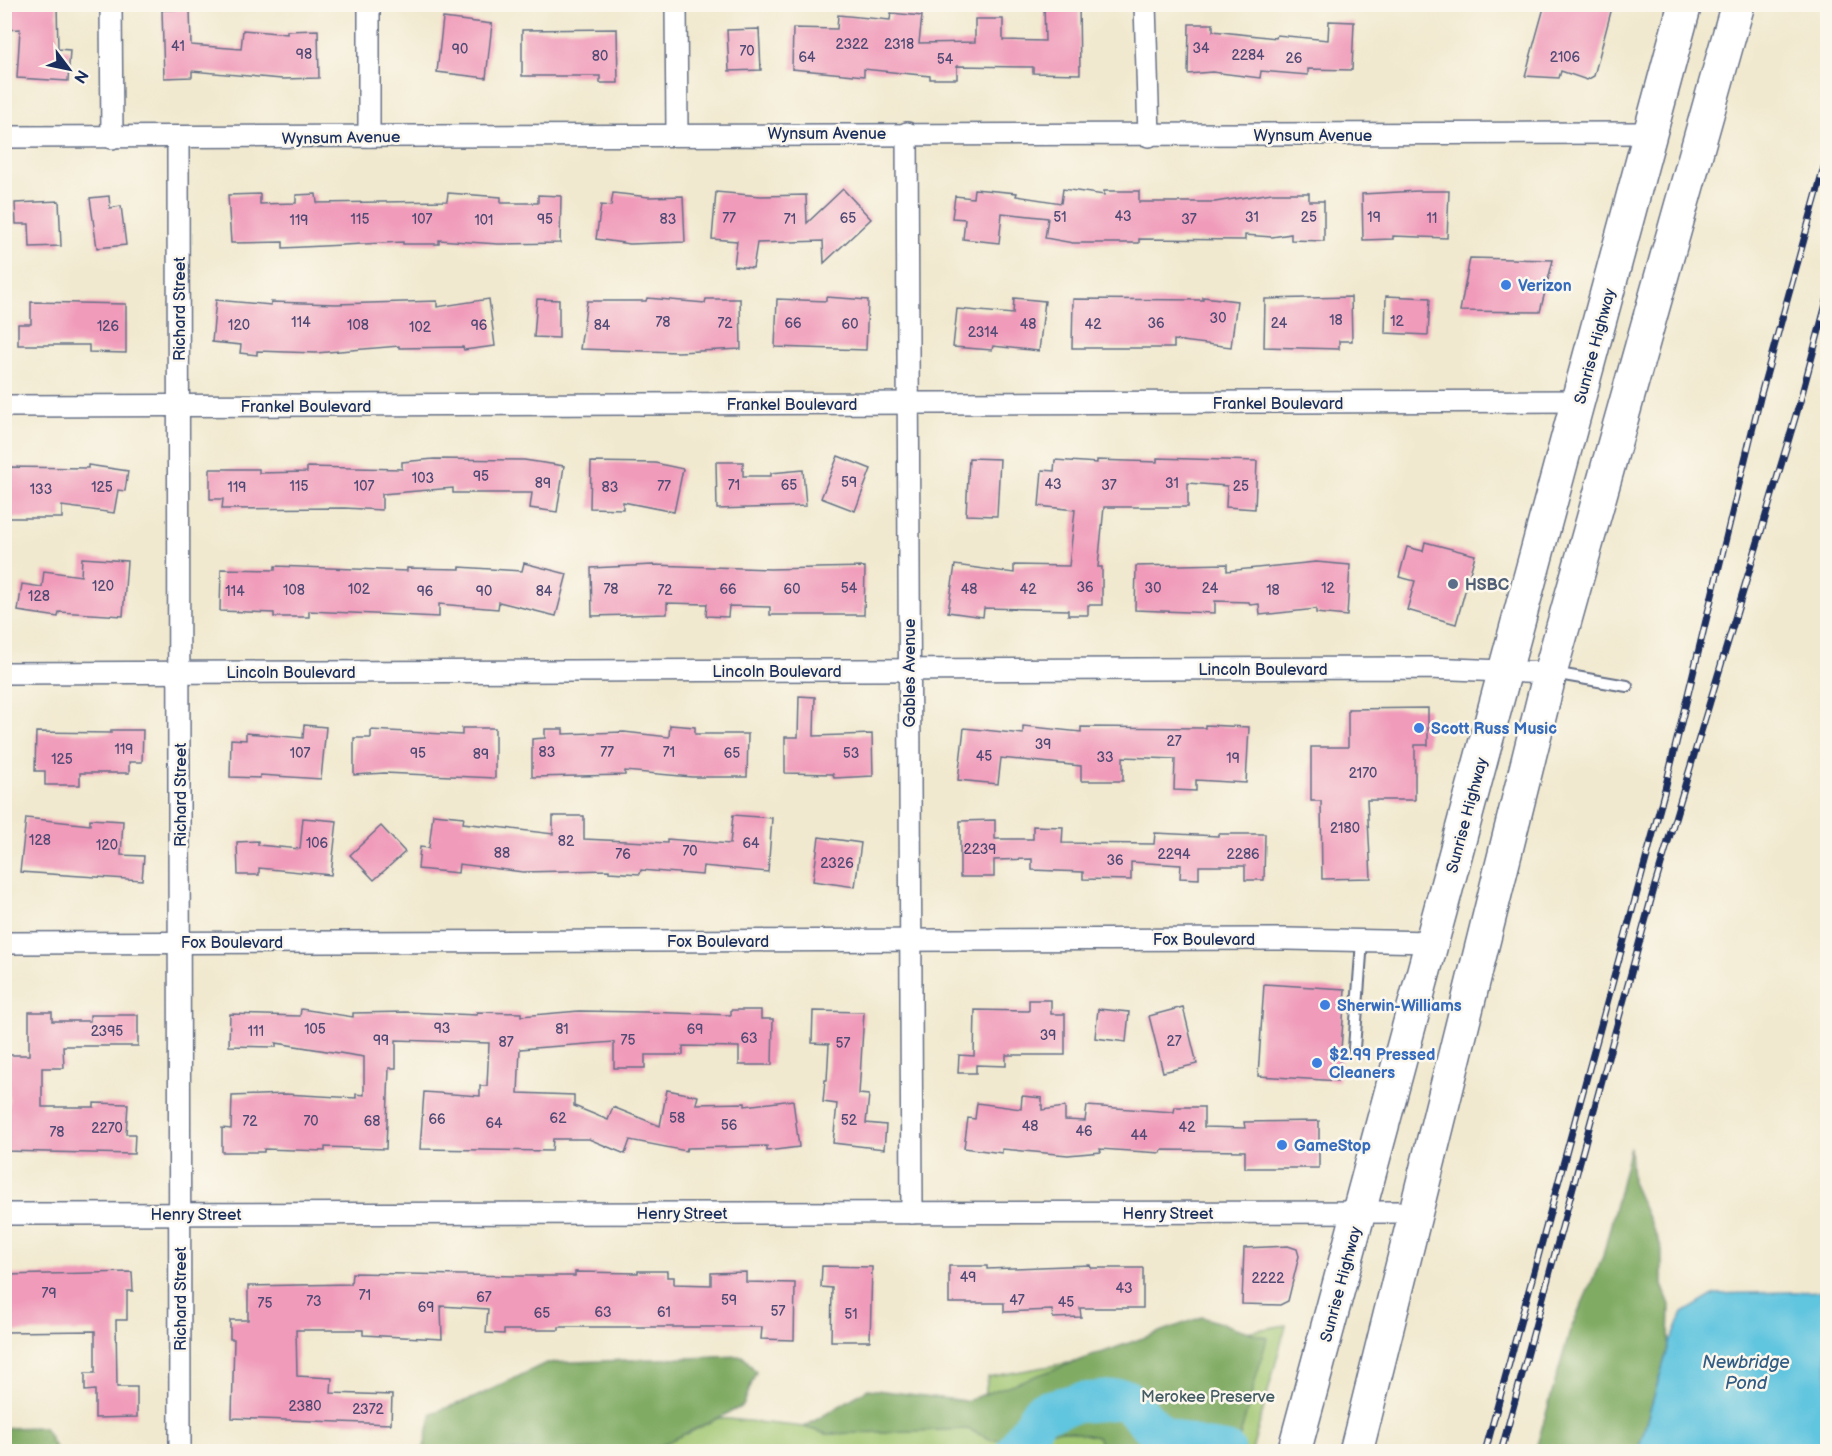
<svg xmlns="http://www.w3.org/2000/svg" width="1832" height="1456" viewBox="0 0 1832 1456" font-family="'Balsamiq Sans',sans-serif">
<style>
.green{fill:#a0c671;stroke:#5e7a68;stroke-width:1.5}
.forest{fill:#80ab63;stroke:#4e6d60;stroke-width:1.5}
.water{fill:#61c5df;stroke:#3e7a9e;stroke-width:1.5}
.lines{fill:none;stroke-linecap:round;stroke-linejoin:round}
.river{stroke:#61c5df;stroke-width:40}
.building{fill:#f09bba}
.lane-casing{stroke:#667086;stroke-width:14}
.street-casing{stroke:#667086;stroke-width:24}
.highway-casing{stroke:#667086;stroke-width:36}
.lane{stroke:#fff;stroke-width:10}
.street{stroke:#fff;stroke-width:21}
.highway{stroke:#fff;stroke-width:33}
.rail-casing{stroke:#1b2f5e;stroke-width:7}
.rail{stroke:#fbf7ec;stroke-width:4.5;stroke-dasharray:14;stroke-linecap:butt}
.shop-dot{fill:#3f7fe0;stroke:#fbf7ec;stroke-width:2}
.service-dot{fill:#5c6f8a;stroke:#fbf7ec;stroke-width:2}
.labels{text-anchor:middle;stroke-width:5;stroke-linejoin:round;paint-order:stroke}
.number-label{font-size:14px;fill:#504a75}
.street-label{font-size:16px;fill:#1b2f5e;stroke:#fbf7ec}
.shop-label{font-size:16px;font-weight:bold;fill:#366cbe;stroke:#fbf7ec;text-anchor:start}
.service-label{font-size:16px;font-weight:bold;fill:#4e5e75;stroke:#fbf7ec;text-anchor:start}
.park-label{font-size:16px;fill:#435c64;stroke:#fbf7ec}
.water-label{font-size:18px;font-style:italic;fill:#305c85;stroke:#fbf7ec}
</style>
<rect width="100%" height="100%" fill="#fbf7ec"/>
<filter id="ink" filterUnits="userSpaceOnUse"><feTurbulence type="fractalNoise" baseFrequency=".0167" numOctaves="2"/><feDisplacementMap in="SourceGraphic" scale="12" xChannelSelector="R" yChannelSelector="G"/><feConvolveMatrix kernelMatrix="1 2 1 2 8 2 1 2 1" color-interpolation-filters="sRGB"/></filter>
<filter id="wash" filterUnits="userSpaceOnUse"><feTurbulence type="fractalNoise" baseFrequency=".008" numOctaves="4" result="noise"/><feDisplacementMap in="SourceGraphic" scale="24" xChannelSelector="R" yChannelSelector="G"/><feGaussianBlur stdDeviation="1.35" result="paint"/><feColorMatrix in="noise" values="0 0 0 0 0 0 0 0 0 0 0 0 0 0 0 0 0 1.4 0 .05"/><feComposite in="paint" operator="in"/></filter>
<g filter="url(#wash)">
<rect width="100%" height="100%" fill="#f1e9cf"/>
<polygon class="green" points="1286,1325 1252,1451 460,1452 687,1434 718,1418 804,1427 827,1434 968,1429 978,1434 988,1377"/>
<g class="forest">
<polygon points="1630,1147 1632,1182 1662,1249 1662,1285 1670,1305 1669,1345 1638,1451 1535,1452 1570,1331 1603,1256"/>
<polygon points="1202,1317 1267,1338 1236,1451 1107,1451 1097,1437 1062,1430 992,1440 968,1429 827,1434 804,1427 868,1389 965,1401"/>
<polygon points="743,1356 756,1372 743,1406 649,1451 423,1451 432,1413 476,1397 546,1363"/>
<polygon points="44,1427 57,1451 5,1451 5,1428"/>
</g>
<polygon class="water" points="1827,1291 1827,1451 1638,1451 1669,1345 1683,1313 1715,1294"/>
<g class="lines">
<polyline class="river" points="1015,1452 1041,1412 1078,1403 1125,1399 1161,1435 1199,1448 1226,1452"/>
</g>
<g id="blocks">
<g class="building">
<polygon points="4,4 57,4 58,49 70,50 68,81 17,78 20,29 4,30"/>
<polygon points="1044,4 1079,4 1080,74 1033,73 1033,67 957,66 957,79 930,79 930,76 864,69 864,76 792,69 793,28 837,29 838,15 890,20 891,13 922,16 919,43 975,42 975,19 1003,19 1003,40 1045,41"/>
<polygon points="1545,4 1613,4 1594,76 1587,80 1561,71 1559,78 1525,76"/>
<polygon points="190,9 191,45 241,49 243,30 287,34 287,31 318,30 319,78 282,79 192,71 192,77 164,78 162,10"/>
<polygon points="443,18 492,24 486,78 437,72"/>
<polygon points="1329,21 1354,22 1352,70 1308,69 1308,75 1261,71 1260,78 1212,72 1188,74 1189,24 1213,24 1213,31 1276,38 1277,35 1328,40"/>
<polygon points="617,29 618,83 600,83 600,76 522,76 522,30"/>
<polygon points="759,29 761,70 729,71 727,30"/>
<polygon points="843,189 871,219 824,263 823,241 757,243 753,268 734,266 737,241 712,239 716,192 761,196 806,195 807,223"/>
<polygon points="974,189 1017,193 1016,196 1061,203 1063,189 1104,195 1104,191 1139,191 1139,202 1215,202 1272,193 1309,193 1309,201 1324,201 1324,241 1291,240 1291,234 1272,237 1245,235 1245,240 1139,239 1139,243 1073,243 1045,238 1048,218 1002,213 999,243 963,239 965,219 952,218 955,196 973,198"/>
<polygon points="1418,191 1449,191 1447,238 1393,236 1393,239 1363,240 1362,194"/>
<polygon points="448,193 501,197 501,203 538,203 538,195 561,196 560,243 498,244 439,240 439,244 403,244 403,242 283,248 283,242 231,243 228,195 260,194 260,204 296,203 296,195 316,194 317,203 447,201"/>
<polygon points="613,193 649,197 683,196 685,242 630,244 596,239 601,205 611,206"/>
<polygon points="109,196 110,208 121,206 126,245 97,248 90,198"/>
<polygon points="59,201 61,246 30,247 29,224 16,224 15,203"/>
<polygon points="1470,258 1553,260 1540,312 1460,311"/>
<polygon points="1386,296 1430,298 1428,335 1385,333"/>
<polygon points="826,297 868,300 866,350 775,347 777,299 826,301"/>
<polygon points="1203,297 1237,301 1231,347 1174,340 1174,348 1072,348 1073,299 1203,300"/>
<polygon points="1351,297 1352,341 1339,341 1339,349 1264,347 1265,299"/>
<polygon points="647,298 705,303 706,299 740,299 741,349 678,352 580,349 587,301 646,301"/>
<polygon points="1014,298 1045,301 1039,351 993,346 992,350 953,347 957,309 1013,314"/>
<polygon points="489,299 495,346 464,350 463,347 399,348 399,346 316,353 257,351 257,355 240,353 241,345 212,342 216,300 271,305 271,302 336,304 437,301 437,307"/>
<polygon points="537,299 559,300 559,338 534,337"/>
<polygon points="31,302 126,304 126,353 89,352 89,345 18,345 18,324 31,324"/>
<polygon points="838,456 871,469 855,511 821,498"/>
<polygon points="969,458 1000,459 997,516 966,515"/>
<polygon points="1157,458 1257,461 1255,509 1226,507 1227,486 1188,483 1188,507 1104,507 1098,567 1102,567 1102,605 1088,605 1088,615 1068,615 1068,610 984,608 983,617 948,612 955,565 1014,573 1014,565 1069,566 1075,510 1039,506 1042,470 1054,471 1055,460 1097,463 1097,460 1157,462"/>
<polygon points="434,459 524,460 564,466 557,512 530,508 532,493 453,493 453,488 382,494 382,510 344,508 222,509 223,499 210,499 210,469 259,469 259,473 307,472 307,467 402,469 402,462"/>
<polygon points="591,462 655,463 683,469 674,512 623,502 623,509 590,508"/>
<polygon points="716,462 743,462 743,476 771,476 771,473 803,470 806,506 717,509"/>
<polygon points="88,465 128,471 125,491 118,490 114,513 62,506 62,518 4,518 4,467 88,468"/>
<polygon points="1425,542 1475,555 1456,624 1407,610 1415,581 1399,577 1407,547 1423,551"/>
<polygon points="82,558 127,561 123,616 59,612 58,617 18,611 22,584 42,587 44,571 81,576"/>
<polygon points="1316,562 1350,565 1347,616 1316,613 1316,609 1260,615 1259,604 1250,605 1249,602 1215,601 1215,613 1135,610 1136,566 1227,564 1227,571"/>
<polygon points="524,563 567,574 556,616 499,602 498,609 439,604 439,617 309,611 309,617 274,617 274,613 220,611 221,569 275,570 275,566 407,571 407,568 460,569 460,567 522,571"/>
<polygon points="653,565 770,569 865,567 864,615 770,615 770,607 729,606 728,617 706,616 707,604 667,603 667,614 592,616 591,568"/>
<polygon points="799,696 815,697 814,736 872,734 873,776 834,778 833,774 785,773 785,737 798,737"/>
<polygon points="1428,708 1428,745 1415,745 1415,800 1367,800 1371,878 1322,879 1321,801 1311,801 1311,747 1348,747 1348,709"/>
<polygon points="304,725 326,727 321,779 260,775 260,778 230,777 231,739 246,740 246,733 303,738"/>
<polygon points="670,725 695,727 695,734 748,734 747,777 692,777 625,771 625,775 532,777 532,739 545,738 545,729 563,729 563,734 624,732 669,737"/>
<polygon points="1205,725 1249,727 1246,783 1196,780 1196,791 1174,790 1175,759 1123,757 1123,781 1081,781 1081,766 1001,758 998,784 958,780 964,728 1023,734 1023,726 1081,732 1081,727 1205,728"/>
<polygon points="462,728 495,728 495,778 384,773 354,775 354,738 371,738 371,730 462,735"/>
<polygon points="111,730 143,730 142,762 129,762 129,773 80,773 80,785 45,785 45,771 35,771 36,732 111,733"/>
<polygon points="433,814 464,817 463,823 553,834 553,816 584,816 584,839 667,843 667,839 730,844 733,815 772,818 768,872 703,866 702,875 641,870 640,874 609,872 609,870 523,872 459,864 458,873 418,869 420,847 429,848"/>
<polygon points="26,818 90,825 90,819 123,821 121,855 144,856 142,880 20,872"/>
<polygon points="303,818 337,821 331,875 259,868 259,875 238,875 237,842 258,841 258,845 300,849"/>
<polygon points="995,820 995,839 1033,839 1033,826 1063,827 1062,843 1154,844 1155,833 1218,836 1218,834 1265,834 1264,880 1245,880 1245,866 1199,866 1199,879 1180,878 1181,865 1131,862 1131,880 1083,879 1083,872 1032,870 1032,859 994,860 994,877 960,877 960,821"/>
<polygon points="381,826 405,852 374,880 350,855"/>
<polygon points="819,837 861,843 855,887 813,881"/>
<polygon points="1264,984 1345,989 1339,1081 1258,1076"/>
<polygon points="1029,1000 1051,1000 1051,1014 1065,1014 1065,1055 1006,1055 1006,1066 976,1065 976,1073 958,1073 959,1055 974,1056 975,1010 1029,1011"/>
<polygon points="1183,1007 1197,1064 1163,1072 1149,1016"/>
<polygon points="301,1009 353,1017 353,1013 405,1012 477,1015 477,1012 521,1013 521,1016 579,1011 645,1012 731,1015 731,1010 761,1010 761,1019 773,1019 772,1065 739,1065 739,1047 683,1046 683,1055 645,1055 645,1068 614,1068 614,1042 520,1049 518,1093 574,1095 574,1106 608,1120 613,1107 660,1126 667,1090 698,1096 696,1104 745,1103 745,1106 793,1100 799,1147 767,1151 767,1146 687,1148 686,1151 630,1140 625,1154 589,1139 553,1139 552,1151 420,1149 424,1092 480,1096 480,1086 487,1086 489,1043 396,1040 396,1068 389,1068 386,1149 325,1147 325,1151 264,1149 264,1152 222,1152 222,1128 231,1129 232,1096 285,1094 356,1098 356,1094 364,1095 364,1057 276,1043 276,1047 229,1046 230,1014 300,1016"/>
<polygon points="1098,1009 1129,1012 1126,1042 1095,1038"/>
<polygon points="813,1011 864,1012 859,1094 869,1095 866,1123 886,1125 884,1149 833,1143 837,1104 823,1102 825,1080 827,1080 829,1044 812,1043"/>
<polygon points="29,1012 52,1012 52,1021 90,1021 90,1015 138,1015 138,1046 63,1046 64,1068 42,1068 42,1107 94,1107 94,1103 128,1104 126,1134 135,1134 134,1154 4,1151 4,1105 9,1105 8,1055 29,1055"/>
<polygon points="1022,1096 1042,1098 1042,1110 1065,1107 1065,1120 1085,1121 1087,1106 1174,1112 1175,1107 1204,1107 1204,1127 1245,1128 1244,1122 1319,1121 1319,1168 1245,1168 1245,1151 1162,1150 1161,1153 1100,1149 1101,1152 1068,1155 1002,1149 1002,1153 964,1148 968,1118 975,1119 977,1103 1021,1109"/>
<polygon points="1288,1246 1297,1249 1299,1256 1288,1301 1280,1305 1242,1304 1244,1248"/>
<polygon points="1090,1265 1091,1268 1143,1268 1143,1308 1080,1308 1081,1317 1053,1318 1052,1310 1004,1312 1004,1303 949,1303 949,1266 987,1266 987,1269"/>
<polygon points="822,1266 872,1267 870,1341 831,1341 832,1288 821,1287"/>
<polygon points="638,1271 667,1271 667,1277 674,1277 674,1284 711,1285 711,1273 746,1272 746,1282 795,1283 794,1340 761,1339 762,1327 559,1327 559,1330 504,1330 504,1334 486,1333 488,1309 441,1306 442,1339 363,1335 363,1330 296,1330 297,1376 332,1378 331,1393 392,1395 391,1424 232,1418 234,1339 230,1339 230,1320 248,1320 248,1286 351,1284 352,1273 517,1276 575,1276 575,1272 638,1273"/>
<polygon points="132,1272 133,1291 127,1291 127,1320 116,1320 117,1387 137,1387 137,1417 95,1418 95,1390 85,1391 85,1373 95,1373 95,1331 4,1332 4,1275"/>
</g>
</g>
</g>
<g filter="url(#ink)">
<use href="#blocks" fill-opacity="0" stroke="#667086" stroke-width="1.5"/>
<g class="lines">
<g class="lane-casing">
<g id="lane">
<polyline points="1553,673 1627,686"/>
<polyline points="1354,1048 1362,941"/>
</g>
</g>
<g class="street-casing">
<g id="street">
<polyline points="111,4 112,138"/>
<polyline points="369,4 369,136"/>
<polyline points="676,4 677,134"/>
<polyline points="1145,4 1149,136"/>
<polyline points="907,133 912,1213"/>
<polyline points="4,137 1650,133"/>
<polyline points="178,138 180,1452"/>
<polyline points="4,406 1579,401"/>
<polyline points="4,673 1429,668 1550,673"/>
<polyline points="4,943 1287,939 1432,942"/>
<polyline points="4,1214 1417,1212"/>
</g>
</g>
<g class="highway-casing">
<g id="highway">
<polyline points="1294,1452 1685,4"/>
<polyline points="1356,1452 1550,673 1738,4"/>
</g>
</g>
<use href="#lane" class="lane"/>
<use href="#street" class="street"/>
<use href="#highway" class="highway"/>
<g class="rail-casing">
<g id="rail">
<polyline points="1485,1452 1664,793 1761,394 1828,153"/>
<polyline points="1501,1452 1655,885 1799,405 1828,297"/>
</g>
</g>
<use href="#rail" class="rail"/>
</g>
</g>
<g class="shop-dot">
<circle cx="1506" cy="285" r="6"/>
<circle cx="1419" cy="728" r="6"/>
<circle cx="1325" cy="1005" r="6"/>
<circle cx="1317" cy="1063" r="6"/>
<circle cx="1282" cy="1145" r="6"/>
</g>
<circle class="service-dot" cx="1453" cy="584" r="6"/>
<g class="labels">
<g class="number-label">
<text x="852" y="49">2322</text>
<text x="899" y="49">2318</text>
<text x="178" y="51">41</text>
<text x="1201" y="53">34</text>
<text x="460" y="54">90</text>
<text x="747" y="56">70</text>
<text x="304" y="59">98</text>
<text x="1248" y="60">2284</text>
<text x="600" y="61">80</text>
<text x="807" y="62">64</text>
<text x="1565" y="62">2106</text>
<text x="1294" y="63">26</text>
<text x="945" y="64">54</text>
<text x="1123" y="221">43</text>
<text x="1060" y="222">51</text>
<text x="1252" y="222">31</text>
<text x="1309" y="222">25</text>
<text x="1374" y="222">19</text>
<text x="729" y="223">77</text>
<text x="848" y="223">65</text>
<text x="1432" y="223">11</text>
<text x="360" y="224">115</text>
<text x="422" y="224">107</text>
<text x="545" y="224">95</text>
<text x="668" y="224">83</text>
<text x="790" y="224">71</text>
<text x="1189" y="224">37</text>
<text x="299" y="225">119</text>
<text x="484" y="225">101</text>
<text x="1218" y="323">30</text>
<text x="1336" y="325">18</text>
<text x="1397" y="326">12</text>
<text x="301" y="327">114</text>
<text x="663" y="327">78</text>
<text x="725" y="328">72</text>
<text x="793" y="328">66</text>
<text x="1156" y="328">36</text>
<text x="1279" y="328">24</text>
<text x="850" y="329">60</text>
<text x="1028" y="329">48</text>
<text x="1093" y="329">42</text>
<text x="239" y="330">120</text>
<text x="358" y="330">108</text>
<text x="479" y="330">96</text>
<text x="602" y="330">84</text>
<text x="108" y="331">126</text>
<text x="420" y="332">102</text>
<text x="983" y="337">2314</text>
<text x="481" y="481">95</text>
<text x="423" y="483">103</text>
<text x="849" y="487">59</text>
<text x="543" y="488">89</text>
<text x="1172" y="488">31</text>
<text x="1053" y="489">43</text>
<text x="734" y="490">71</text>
<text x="789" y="490">65</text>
<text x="1109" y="490">37</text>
<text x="299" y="491">115</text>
<text x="364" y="491">107</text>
<text x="664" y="491">77</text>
<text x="1241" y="491">25</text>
<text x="102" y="492">125</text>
<text x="237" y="492">119</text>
<text x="610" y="492">83</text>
<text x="41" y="494">133</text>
<text x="103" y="591">120</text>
<text x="1085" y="592">36</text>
<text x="849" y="593">54</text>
<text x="1153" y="593">30</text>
<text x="1210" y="593">24</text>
<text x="1328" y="593">12</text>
<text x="359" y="594">102</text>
<text x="611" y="594">78</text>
<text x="728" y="594">66</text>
<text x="792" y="594">60</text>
<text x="969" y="594">48</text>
<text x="1028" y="594">42</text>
<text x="294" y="595">108</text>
<text x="665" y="595">72</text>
<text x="1273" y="595">18</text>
<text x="235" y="596">114</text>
<text x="425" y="596">96</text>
<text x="484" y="596">90</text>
<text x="544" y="596">84</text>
<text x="39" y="601">128</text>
<text x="1174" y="746">27</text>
<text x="1043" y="749">39</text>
<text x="124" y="754">119</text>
<text x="547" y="757">83</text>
<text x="607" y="757">77</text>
<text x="669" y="757">71</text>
<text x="300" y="758">107</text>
<text x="418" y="758">95</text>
<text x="732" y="758">65</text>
<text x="851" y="758">53</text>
<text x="481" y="759">89</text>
<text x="984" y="761">45</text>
<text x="1105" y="762">33</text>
<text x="1233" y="763">19</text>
<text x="62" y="764">125</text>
<text x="1363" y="778">2170</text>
<text x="1345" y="833">2180</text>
<text x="40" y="845">128</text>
<text x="566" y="846">82</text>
<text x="317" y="848">106</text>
<text x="751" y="848">64</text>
<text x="107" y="850">120</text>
<text x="980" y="854">2239</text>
<text x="690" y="856">70</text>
<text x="502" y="858">88</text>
<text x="623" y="859">76</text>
<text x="1174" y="859">2294</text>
<text x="1243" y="859">2286</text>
<text x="1115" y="865">36</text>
<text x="837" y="868">2326</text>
<text x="442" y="1033">93</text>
<text x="315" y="1034">105</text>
<text x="562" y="1034">81</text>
<text x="695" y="1034">69</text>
<text x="107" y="1036">2395</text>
<text x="256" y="1036">111</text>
<text x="1048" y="1040">39</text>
<text x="749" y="1043">63</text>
<text x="381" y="1045">99</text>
<text x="628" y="1045">75</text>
<text x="1174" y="1046">27</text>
<text x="506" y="1047">87</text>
<text x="843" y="1048">57</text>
<text x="558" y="1123">62</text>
<text x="677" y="1123">58</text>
<text x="437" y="1124">66</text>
<text x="849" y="1125">52</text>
<text x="250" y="1126">72</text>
<text x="311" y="1126">70</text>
<text x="372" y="1126">68</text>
<text x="494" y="1128">64</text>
<text x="729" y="1130">56</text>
<text x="1030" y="1131">48</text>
<text x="1187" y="1132">42</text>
<text x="107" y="1133">2270</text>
<text x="1084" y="1136">46</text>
<text x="57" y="1137">78</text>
<text x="1139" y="1140">44</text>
<text x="968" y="1282">49</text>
<text x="1268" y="1283">2222</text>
<text x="1124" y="1293">43</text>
<text x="49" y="1298">79</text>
<text x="365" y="1300">71</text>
<text x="484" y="1302">67</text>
<text x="729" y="1305">59</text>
<text x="1017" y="1305">47</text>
<text x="314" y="1306">73</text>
<text x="1066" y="1307">45</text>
<text x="265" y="1308">75</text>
<text x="426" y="1312">69</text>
<text x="778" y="1316">57</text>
<text x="603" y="1317">63</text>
<text x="664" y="1317">61</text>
<text x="542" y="1318">65</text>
<text x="851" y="1319">51</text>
<text x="305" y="1411">2380</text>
<text x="368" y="1414">2372</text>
</g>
<g class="street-label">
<text x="827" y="139">Wynsum Avenue</text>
<text x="1313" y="141">Wynsum Avenue</text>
<text transform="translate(341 137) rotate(-1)" y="6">Wynsum Avenue</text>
<text transform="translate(179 309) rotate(-90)" y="6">Richard Street</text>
<text transform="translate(1594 346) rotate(-75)" y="6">Sunrise Highway</text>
<text x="1278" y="409">Frankel Boulevard</text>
<text x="792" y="410">Frankel Boulevard</text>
<text x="306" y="412">Frankel Boulevard</text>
<text x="1263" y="675">Lincoln Boulevard</text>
<text x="777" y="677">Lincoln Boulevard</text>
<text x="291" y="678">Lincoln Boulevard</text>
<text transform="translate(909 673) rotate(-90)" y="6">Gables Avenue</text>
<text transform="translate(180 795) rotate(-90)" y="6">Richard Street</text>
<text transform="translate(1466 815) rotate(-75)" y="6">Sunrise Highway</text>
<text x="1204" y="945">Fox Boulevard</text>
<text x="718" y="947">Fox Boulevard</text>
<text x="232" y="948">Fox Boulevard</text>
<text x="682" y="1219">Henry Street</text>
<text x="1168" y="1219">Henry Street</text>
<text x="196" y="1220">Henry Street</text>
<text transform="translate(1340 1284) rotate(-75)" y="6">Sunrise Highway</text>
<text transform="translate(180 1299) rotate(-90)" y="6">Richard Street</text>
</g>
<g class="shop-label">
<text x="1518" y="291">Verizon</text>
<text x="1431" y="734">Scott Russ Music</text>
<text x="1337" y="1011">Sherwin-Williams</text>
<text x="1329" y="1060">$2.99 Pressed<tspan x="1329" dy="18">Cleaners</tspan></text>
<text x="1294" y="1151">GameStop</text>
</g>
<g class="service-label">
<text x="1465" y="590">HSBC</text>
</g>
<g class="park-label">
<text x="1208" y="1402">Merokee Preserve</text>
</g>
<g class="water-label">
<text x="1746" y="1368">Newbridge<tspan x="1746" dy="21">Pond</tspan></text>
</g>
</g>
<rect width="1832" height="1456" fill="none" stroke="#fbf7ec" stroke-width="24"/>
<g transform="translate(69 69) rotate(122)" stroke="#fbf7ec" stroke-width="4.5" paint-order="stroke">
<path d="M0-4.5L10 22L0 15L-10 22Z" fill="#1b2f5e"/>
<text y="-9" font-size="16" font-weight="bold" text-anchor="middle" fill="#1b2f5e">N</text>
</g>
</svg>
